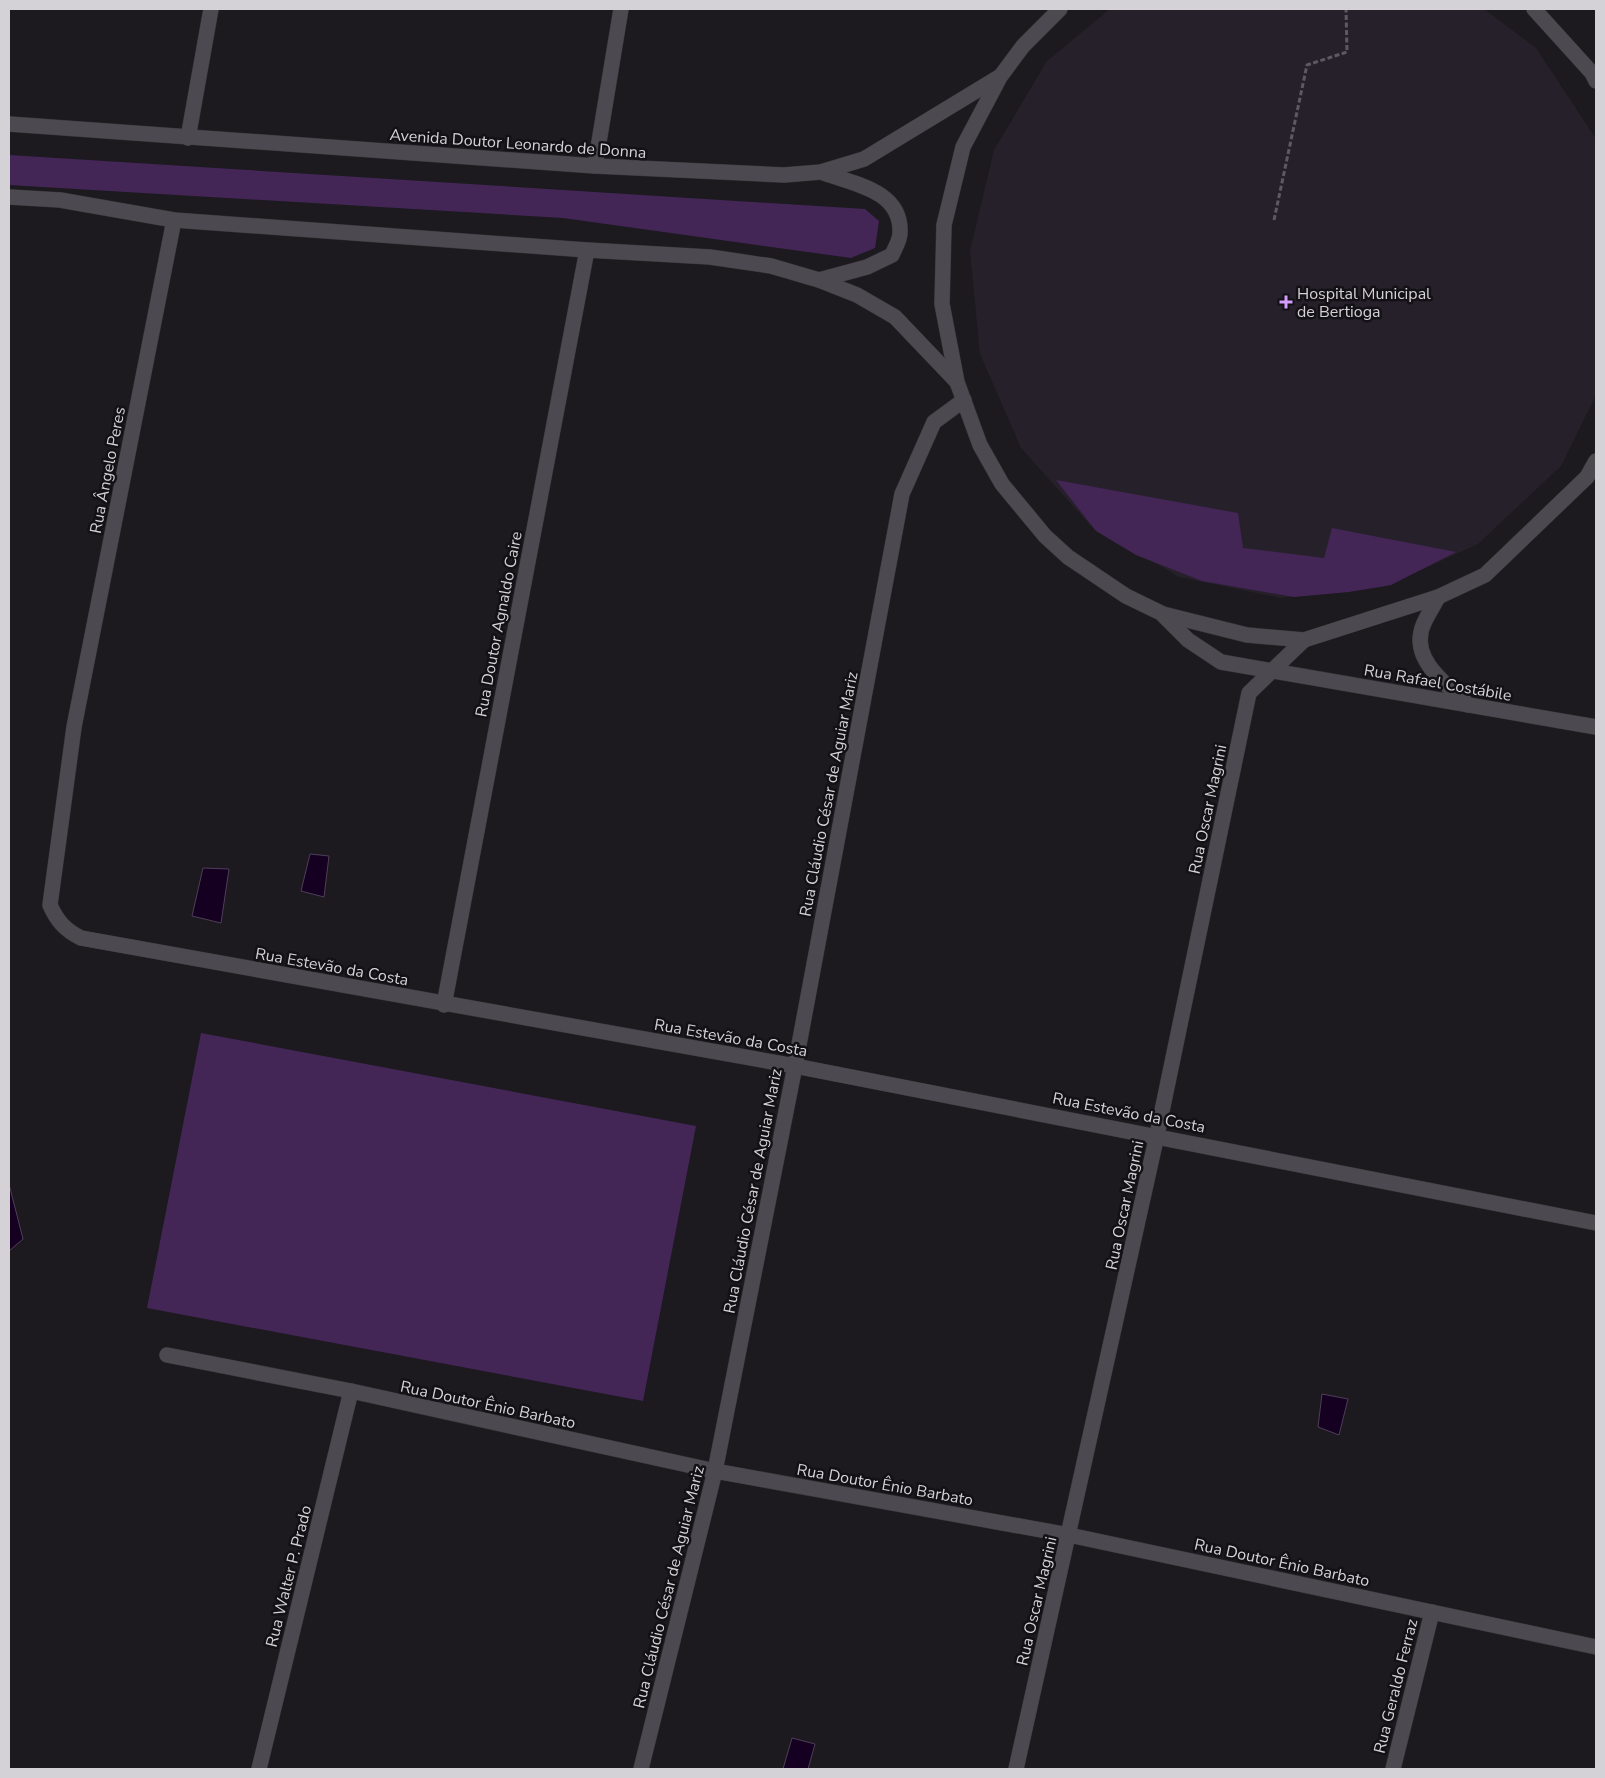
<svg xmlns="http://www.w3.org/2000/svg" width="1605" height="1778" viewBox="0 0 1605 1778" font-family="'Nunito Sans',sans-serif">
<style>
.built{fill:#26202b}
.green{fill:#432656}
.water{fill:#150022;stroke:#4e3f58}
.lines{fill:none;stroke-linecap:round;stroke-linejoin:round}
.minor-casing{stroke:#38363a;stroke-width:16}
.path{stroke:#5c5a5f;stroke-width:3;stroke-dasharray:5 2.5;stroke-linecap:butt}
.minor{stroke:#4d4950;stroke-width:15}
.poi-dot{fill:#d49cfc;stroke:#131116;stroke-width:2}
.labels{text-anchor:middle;stroke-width:5;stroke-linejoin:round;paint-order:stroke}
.street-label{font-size:16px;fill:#d4d2d6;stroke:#131116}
.poi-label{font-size:16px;fill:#d4d2d6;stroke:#131116;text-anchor:start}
</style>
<rect width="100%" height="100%" fill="#1c191f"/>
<polygon class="built" points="1110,9 1484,9 1536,48 1596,139 1596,395 1561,466 1478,544 1384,587 1281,598 1179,577 1090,525 1021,448 980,354 970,251 994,150 1047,61"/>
<g class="green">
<polygon points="9,155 865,209 879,221 875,248 851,258 563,218 9,185"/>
<polygon points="1056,480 1238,513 1243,548 1324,558 1332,528 1456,552 1391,585 1349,592 1294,597 1202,581 1136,555 1096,531"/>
<polygon points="201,1033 696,1126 643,1401 147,1308"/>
</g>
<g class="water">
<polygon points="310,854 329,856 324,897 301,891"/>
<polygon points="203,868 229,869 221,923 192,916"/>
<polygon points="9,1184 23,1239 9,1251"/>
<polygon points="1322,1394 1348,1399 1339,1435 1318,1427"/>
<polygon points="792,1738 815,1744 808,1769 783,1769"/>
</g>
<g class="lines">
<g class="minor-casing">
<g id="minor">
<polyline points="1060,9 1023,46 1000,77 963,147 944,225 942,304 957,382 980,445 1002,484 1045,536 1068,557 1126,596 1163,614 1247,635 1304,640 1438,597 1485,575 1587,477 1596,461"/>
<polyline points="1534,9 1592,73 1596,81"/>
<polyline points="9,124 595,166 784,175 821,172 864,159 999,77"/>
<polyline points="188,138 211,9"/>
<polyline points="595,166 621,9"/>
<polyline points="9,197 60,200 174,220 587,250 710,257 771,266 819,280 857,295 895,317 957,382"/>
<path d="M174,220L74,727L50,905C57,921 65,930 81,938L795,1066L1596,1223"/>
<path d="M819,280L867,267L892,255C895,248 900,240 900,233C902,190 853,184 821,172"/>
<path d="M1438,597C1433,608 1423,620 1421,632C1414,663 1449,686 1468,705"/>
<polyline points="1163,615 1188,640 1221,662 1596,727"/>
<polyline points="444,1005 587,250"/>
<polyline points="167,1355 351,1391 715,1471 1069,1535 1596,1647"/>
<polyline points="259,1769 351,1391"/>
<polyline points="641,1769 715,1471 795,1066 902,494 934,422 964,400"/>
<polyline points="1016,1769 1157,1135 1249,693 1304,640"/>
<polyline points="1393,1769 1432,1612"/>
</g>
</g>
<polyline class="path" points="1274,220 1307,65 1347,52 1346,9"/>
<use href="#minor" class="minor"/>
</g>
<path class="poi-dot" d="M1283.5 294.5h5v5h5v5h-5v5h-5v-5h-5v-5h5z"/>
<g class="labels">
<g class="street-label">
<text transform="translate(518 143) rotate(4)" y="6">Avenida Doutor Leonardo de Donna</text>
<text transform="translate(107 470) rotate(-79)" y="6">Rua Ângelo Peres</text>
<text transform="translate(498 624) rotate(-79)" y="6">Rua Doutor Agnaldo Caire</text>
<text transform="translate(1438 682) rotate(10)" y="6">Rua Rafael Costábile</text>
<text transform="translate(828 794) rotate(-79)" y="6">Rua Cláudio César de Aguiar Mariz</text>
<text transform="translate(1207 809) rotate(-78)" y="6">Rua Oscar Magrini</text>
<text transform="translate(332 966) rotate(10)" y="6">Rua Estevão da Costa</text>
<text transform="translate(731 1037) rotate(10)" y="6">Rua Estevão da Costa</text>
<text transform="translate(1129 1112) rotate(11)" y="6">Rua Estevão da Costa</text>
<text transform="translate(752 1191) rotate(-79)" y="6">Rua Cláudio César de Aguiar Mariz</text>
<text transform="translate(1124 1205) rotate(-78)" y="6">Rua Oscar Magrini</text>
<text transform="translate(488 1404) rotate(12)" y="6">Rua Doutor Ênio Barbato</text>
<text transform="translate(885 1484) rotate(10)" y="6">Rua Doutor Ênio Barbato</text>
<text transform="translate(1282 1562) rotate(12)" y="6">Rua Doutor Ênio Barbato</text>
<text transform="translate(288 1576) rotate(-76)" y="6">Rua Walter P. Prado</text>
<text transform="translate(668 1587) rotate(-76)" y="6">Rua Cláudio César de Aguiar Mariz</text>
<text transform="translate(1036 1601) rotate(-77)" y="6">Rua Oscar Magrini</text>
<text transform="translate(1395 1686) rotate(-76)" y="6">Rua Geraldo Ferraz</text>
</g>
<g class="poi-label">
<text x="1297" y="299">Hospital Municipal<tspan x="1297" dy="18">de Bertioga</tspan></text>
</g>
</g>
<rect width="1605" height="1778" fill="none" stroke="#d4d2d6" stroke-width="20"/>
</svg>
